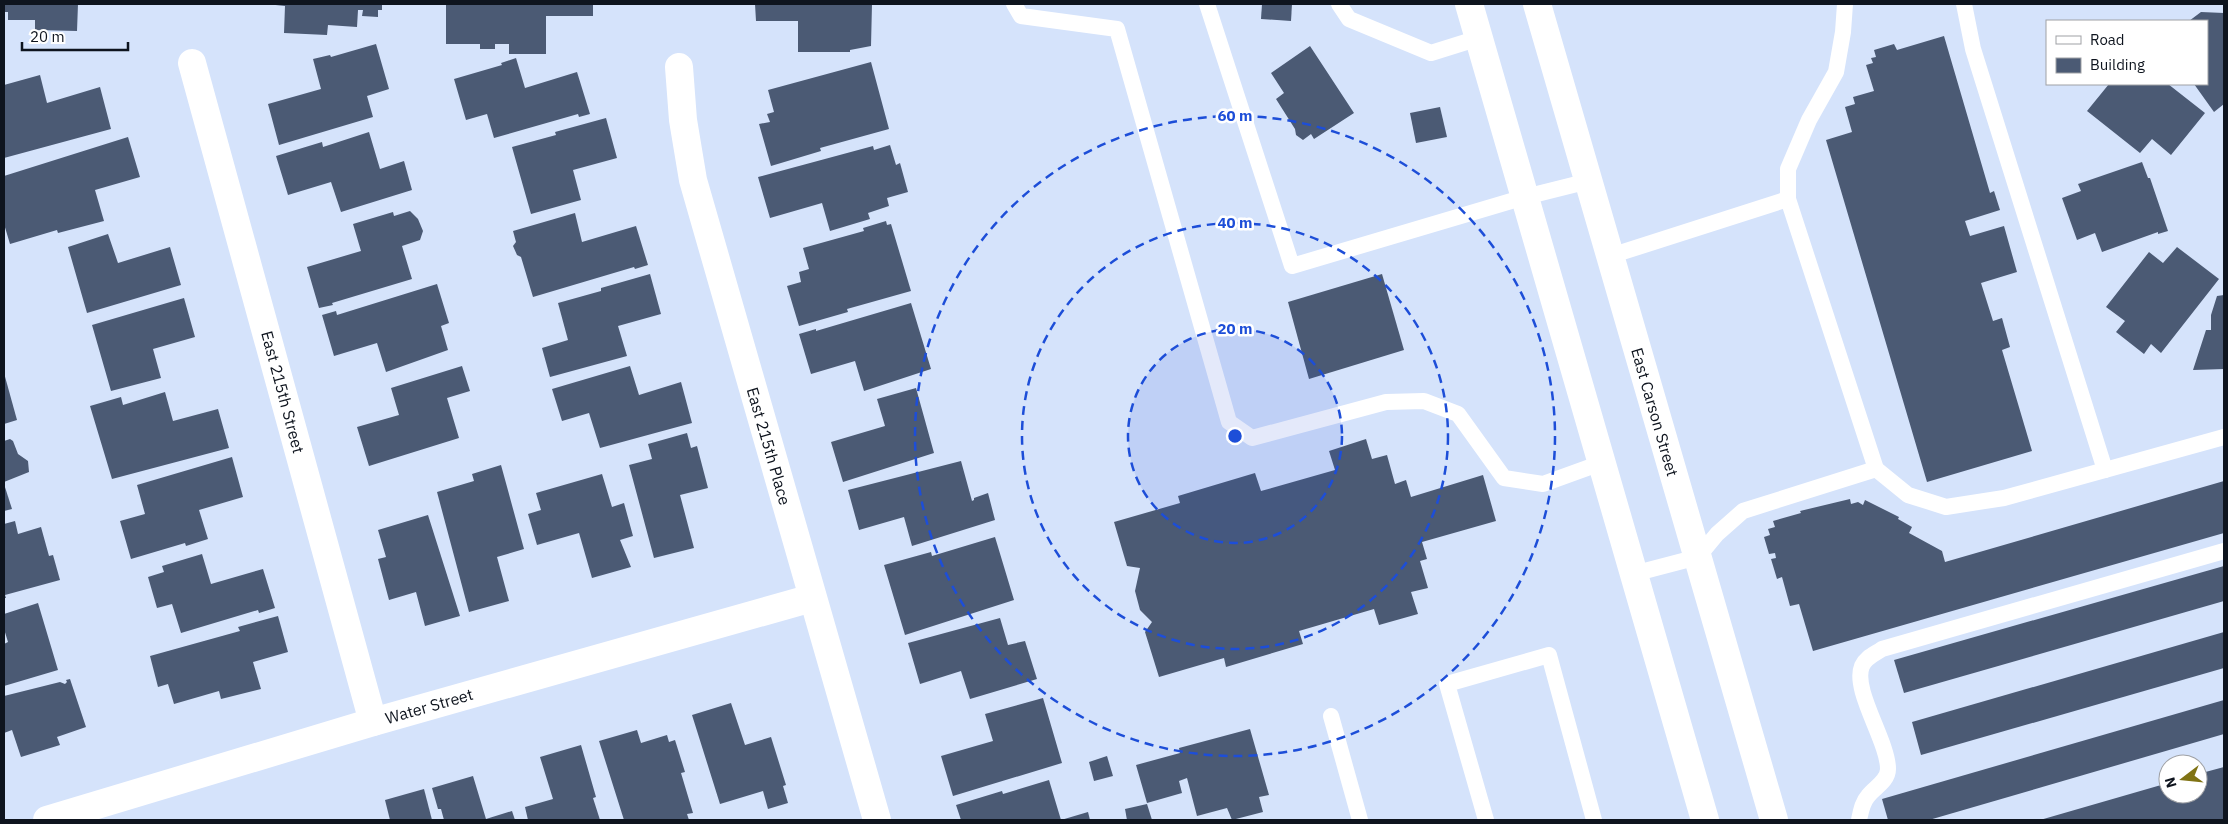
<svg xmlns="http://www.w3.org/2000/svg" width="2228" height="824" viewBox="0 0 2228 824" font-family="'IBM Plex Sans',sans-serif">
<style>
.building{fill:#4b5a74}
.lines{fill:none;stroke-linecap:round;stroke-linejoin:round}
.lane{stroke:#fff;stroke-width:16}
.street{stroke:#fff;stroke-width:28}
.secondary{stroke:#fff;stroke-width:28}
.ring{fill:none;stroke:#1d4ed8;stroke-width:2.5;stroke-dasharray:9 6}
.labels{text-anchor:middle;stroke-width:5;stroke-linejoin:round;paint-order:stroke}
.street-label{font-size:16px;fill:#0e141e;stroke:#fff}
.centre{fill:#1d4ed8;stroke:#fff;stroke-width:2.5}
.ring-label{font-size:15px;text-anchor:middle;font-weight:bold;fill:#1d4ed8;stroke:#fff;stroke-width:5;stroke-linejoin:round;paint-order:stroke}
</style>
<rect width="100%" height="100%" fill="#d5e3fb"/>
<g class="building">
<polygon points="4,4 78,4 77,31 35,30 35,20 8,20 8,12 4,12"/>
<polygon points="266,4 382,4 382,10 378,10 378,17 362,16 363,10 358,10 357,27 328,25 327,35 284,33 285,6"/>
<polygon points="446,4 593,4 593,16 546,16 546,54 509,54 509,44 495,44 495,49 480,49 480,44 446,44"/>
<polygon points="755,4 872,4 871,46 850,50 850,52 798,52 798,21 756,21"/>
<polygon points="1262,4 1292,4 1291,21 1261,19"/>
<polygon points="2201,12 2224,13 2224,104 2214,112 2194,84 2207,84 2207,21 2189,21"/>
<polygon points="1944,36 1990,193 1994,191 2000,210 1965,221 1970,236 2004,226 2017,272 1981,283 1993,321 2002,318 2010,347 2002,350 2032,451 1927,482 1826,140 1852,132 1845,107 1855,104 1853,97 1874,91 1866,65 1873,63 1871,58 1876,57 1874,50 1894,44 1897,50"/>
<polygon points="376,44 389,89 367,96 373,117 279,145 268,104 321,89 313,59 330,55 331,57"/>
<polygon points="1310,46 1354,113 1314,139 1311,134 1303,140 1296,135 1295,129 1276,99 1284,93 1271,73"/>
<polygon points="516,58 525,88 577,72 590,114 579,117 578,114 494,138 487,114 466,120 454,79 502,65 501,63"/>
<polygon points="871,62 889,129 820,148 821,151 771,166 759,124 770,122 767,114 774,112 768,90"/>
<polygon points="40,75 47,103 100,87 111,129 4,158 4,85"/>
<polygon points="2109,84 2168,84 2205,113 2171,155 2152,139 2140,153 2087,111"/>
<polygon points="1440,107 1447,137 1416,143 1410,113"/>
<polygon points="606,118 617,158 573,170 581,200 531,214 512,147 556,135 555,132"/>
<polygon points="369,132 380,169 404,161 412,190 341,212 331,182 288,195 276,156 322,142 323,147"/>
<polygon points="128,137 140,177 95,190 104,221 58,233 57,230 10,244 4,224 4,176"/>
<polygon points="890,145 896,165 900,163 908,192 887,198 889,206 868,213 870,219 830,231 822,203 770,218 758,177 873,146 874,150"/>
<polygon points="2142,162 2148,178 2150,178 2168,231 2158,234 2158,232 2102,252 2095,233 2077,240 2062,198 2081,191 2078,184"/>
<polygon points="410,211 418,219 423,231 420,240 402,246 412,279 332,303 333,305 319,308 307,267 361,251 353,224 393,212 394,216"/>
<polygon points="575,213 582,242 636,226 648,265 635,269 634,267 533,297 521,257 517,255 513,246 516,242 513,231"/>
<polygon points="886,221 887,225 891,224 911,291 847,309 848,312 799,326 787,286 801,282 799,272 809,269 803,248 864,231 863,228"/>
<polygon points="108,234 118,263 170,247 181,285 87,313 68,247"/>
<polygon points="2177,247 2219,279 2161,353 2151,344 2144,354 2116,332 2125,321 2106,307 2149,252 2163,263"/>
<polygon points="650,274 661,314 618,326 627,356 550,377 542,348 568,340 558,303 601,291 601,288"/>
<polygon points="1382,274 1404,350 1309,379 1288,302"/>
<polygon points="437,284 449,323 441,326 448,350 386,372 377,343 334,356 322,315 336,311 337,315"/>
<polygon points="2224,295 2224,369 2193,370 2206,330 2211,330 2211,315 2217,296"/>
<polygon points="184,298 195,337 153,349 161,378 111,391 92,325"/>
<polygon points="911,303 931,369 864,391 855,361 811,374 799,334 816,329 816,331"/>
<polygon points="462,366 470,391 447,398 459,438 369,466 357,427 399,415 391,388"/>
<polygon points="630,366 639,395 681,382 692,423 600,448 589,413 562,421 552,389"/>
<polygon points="4,373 17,420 4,424"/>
<polygon points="916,388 934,453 843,482 831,442 885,426 877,399"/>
<polygon points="165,392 173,421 218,409 229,448 112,479 90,406 121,397 123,405"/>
<polygon points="687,433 691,448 697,446 708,488 680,495 694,548 654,558 629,465 652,459 648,444"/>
<polygon points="10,439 13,441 18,454 28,461 29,472 4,482 4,441"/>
<polygon points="1366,439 1372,459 1387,455 1395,484 1406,480 1411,497 1483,475 1496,521 1422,542 1427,559 1420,561 1428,588 1411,592 1418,614 1379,625 1374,609 1299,631 1303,644 1226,667 1224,658 1159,677 1145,632 1152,622 1140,610 1135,591 1140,568 1127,566 1114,522 1180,503 1178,496 1255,473 1261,491 1335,470 1329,451"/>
<polygon points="232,457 243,497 199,510 208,539 186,546 185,543 131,559 120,521 145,514 137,485"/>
<polygon points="961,461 972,501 974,500 974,498 988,493 995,520 912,546 904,517 859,530 848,490"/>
<polygon points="501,465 524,549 497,557 509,601 469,612 437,492 474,481 472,474"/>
<polygon points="602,474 612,507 624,503 633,536 620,540 631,567 592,578 579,533 537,545 528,514 541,510 536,493"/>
<polygon points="2224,481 2224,533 1813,651 1799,604 1790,606 1782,577 1777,579 1771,559 1776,558 1775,553 1769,554 1764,537 1770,535 1768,529 1775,527 1773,521 1801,513 1800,511 1850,499 1851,504 1858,502 1863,505 1865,500 1899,517 1898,519 1912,527 1909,533 1942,551 1945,562"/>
<polygon points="4,484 12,509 4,511"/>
<polygon points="428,515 460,616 425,626 416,592 389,600 378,559 386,557 378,530"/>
<polygon points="15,521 18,534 41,527 49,556 53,555 60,580 5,595 6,598 4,598 4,524"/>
<polygon points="995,537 1014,600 905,635 884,565 931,552 932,556"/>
<polygon points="202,554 211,584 263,569 275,608 259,613 258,610 181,633 172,604 157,608 148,577 164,572 162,566"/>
<polygon points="2224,566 2224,601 1904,693 1894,660"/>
<polygon points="38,603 58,670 4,686 4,644 8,642 4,629 4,614"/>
<polygon points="278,616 288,652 253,662 261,689 221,699 219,691 174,704 168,684 158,687 150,656 240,631 238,627"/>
<polygon points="1000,618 1008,645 1025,641 1037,679 970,699 961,671 920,684 908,643"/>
<polygon points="2224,632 2224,668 1921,755 1912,722"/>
<polygon points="70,679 86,727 57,737 60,745 21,757 12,730 4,733 4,696 60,682 65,684 67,682 66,680"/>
<polygon points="1043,698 1062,763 953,796 941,756 993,741 985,714"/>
<polygon points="2224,700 2224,734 1929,820 1888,820 1882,799"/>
<polygon points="731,703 745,745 771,737 786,785 783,786 788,803 768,809 763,791 720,804 692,715"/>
<polygon points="1250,729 1269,795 1259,797 1263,812 1232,820 1227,808 1197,816 1187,778 1179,781 1182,793 1147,803 1136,765 1180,753 1179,748"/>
<polygon points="637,730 641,743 667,735 669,742 675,740 685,772 681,773 693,813 687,814 689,820 624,820 599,741"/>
<polygon points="581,745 596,797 593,798 600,820 528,820 525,807 553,799 540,757"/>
<polygon points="1107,756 1113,776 1094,781 1089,762"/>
<polygon points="2224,767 2224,820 2040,820 2168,783 2168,794 2198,794 2198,774"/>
<polygon points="473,776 486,819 512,811 515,820 444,820 441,809 438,809 432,788"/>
<polygon points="1049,780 1061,820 961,820 956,805 1002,791 1003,794"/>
<polygon points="424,789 432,820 390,820 385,800"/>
<polygon points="1147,804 1152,820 1127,820 1125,809"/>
<polygon points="1088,812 1090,820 1061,820"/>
</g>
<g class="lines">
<g class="lane">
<polyline points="1014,4 1021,16 1117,29 1229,422 1252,438 1386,402 1424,401 1458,414 1504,478 1543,484 1601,463"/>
<polyline points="1207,4 1292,266 1525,197 1589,181"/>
<polyline points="1339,4 1349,19 1431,53 1479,38"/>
<polyline points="1964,4 1973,49 2105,470"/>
<polyline points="1788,199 1788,169 1809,120 1836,72 1843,32 1845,4"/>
<polyline points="1610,256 1788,199 1876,469 1743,511 1717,534 1698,557 1633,574"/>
<polyline points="1876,469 1908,495 1946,507 2004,498 2224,437"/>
<polyline points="1331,716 1360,820"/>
<polyline points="1486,820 1447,684 1549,655 1594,820"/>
<path d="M1859,820C1861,811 1862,803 1868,796C1875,787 1888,781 1888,769C1888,741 1852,690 1862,666C1866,657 1875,654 1882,649L2224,551"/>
</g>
<g class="street">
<polyline points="192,63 373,722"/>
<polyline points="679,67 683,120 693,180 877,820"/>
<polyline points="47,820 373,722 812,598"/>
</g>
<g class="secondary">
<polyline points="1469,4 1705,820"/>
<polyline points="1537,4 1774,820"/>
</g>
</g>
<circle cx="1235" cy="436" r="107" fill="#1d4ed8" fill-opacity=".12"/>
<g class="ring">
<circle cx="1235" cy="436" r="107"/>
<circle cx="1235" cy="436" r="213"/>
<circle cx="1235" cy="436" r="320"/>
</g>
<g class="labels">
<g class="street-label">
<text transform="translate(283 392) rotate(75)" y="6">East 215th Street</text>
<text transform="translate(1655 412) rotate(74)" y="6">East Carson Street</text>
<text transform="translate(769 446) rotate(74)" y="6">East 215th Place</text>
<text transform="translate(429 706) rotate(-16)" y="6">Water Street</text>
</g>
</g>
<circle cx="1235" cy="436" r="8" class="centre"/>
<g class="ring-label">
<text x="1235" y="121">60 m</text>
<text x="1235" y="228">40 m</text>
<text x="1235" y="334">20 m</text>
</g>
<rect width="2228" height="824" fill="none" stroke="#0e141e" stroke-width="10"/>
<rect x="2046" y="20" width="162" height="65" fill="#ffffff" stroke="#9fa1a5"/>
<rect x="2056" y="36" width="25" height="8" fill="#ffffff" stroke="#9fa1a5"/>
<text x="2090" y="45" font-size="15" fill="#0e141e">Road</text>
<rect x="2056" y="58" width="25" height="15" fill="#4b5a74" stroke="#9fa1a5"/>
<text x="2090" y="70" font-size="15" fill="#0e141e">Building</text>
<g transform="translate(2183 779) rotate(254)"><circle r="24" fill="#ffffff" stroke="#9fa1a5"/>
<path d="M0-4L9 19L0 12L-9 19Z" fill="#807314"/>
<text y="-8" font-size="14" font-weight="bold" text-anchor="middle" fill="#0e141e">N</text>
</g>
<path d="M22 42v8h106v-8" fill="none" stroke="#0e141e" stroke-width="2.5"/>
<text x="30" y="42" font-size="15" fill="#0e141e" stroke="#ffffff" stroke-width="4" paint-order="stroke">20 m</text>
</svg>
